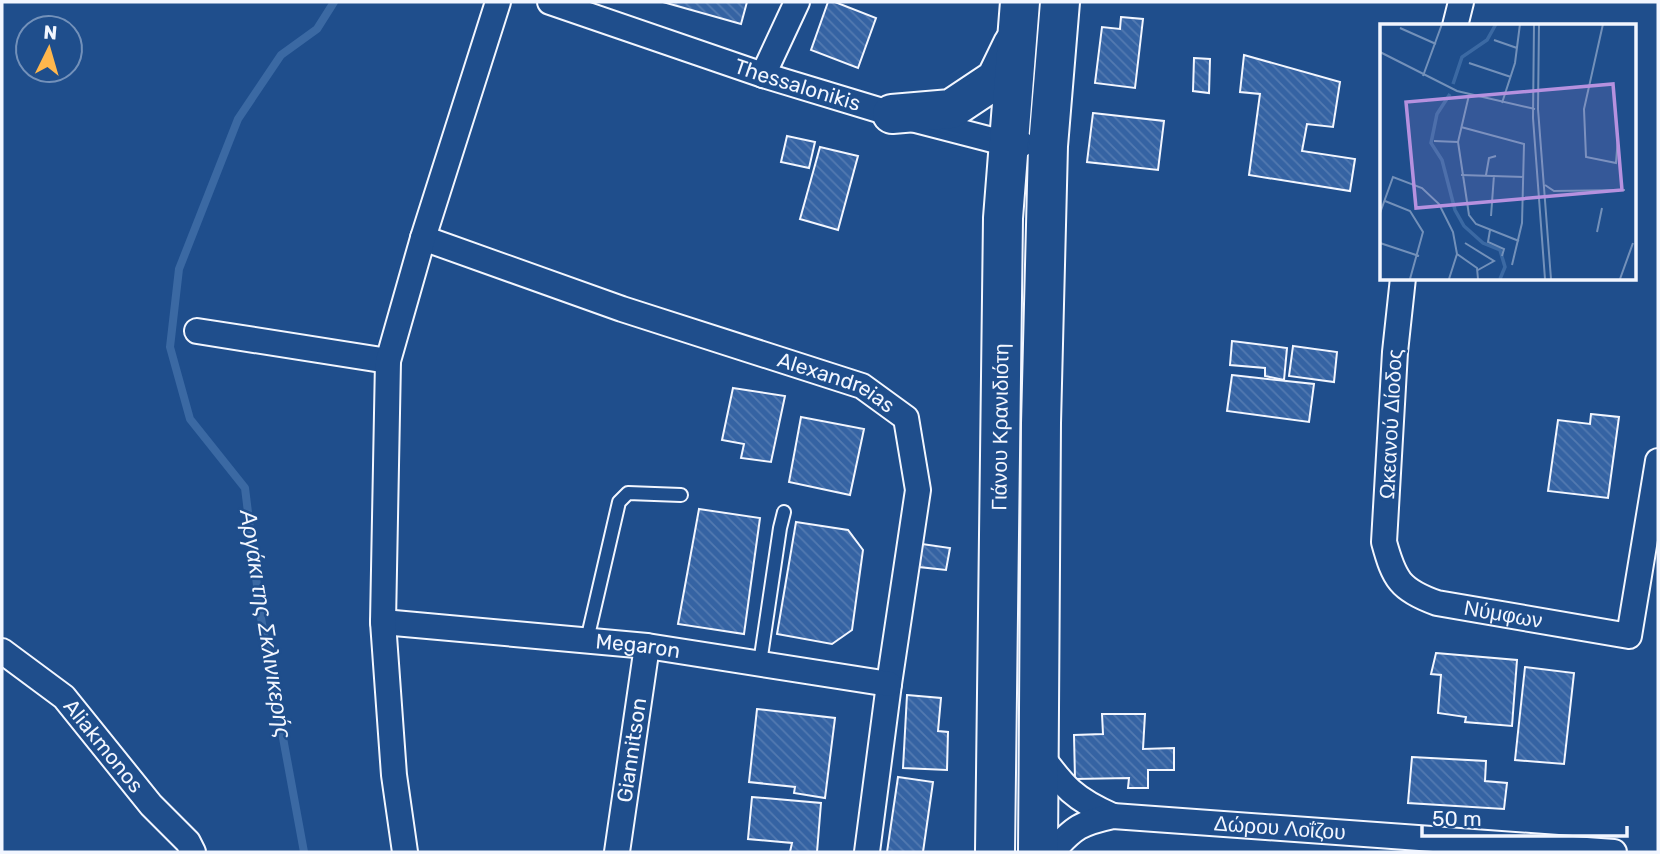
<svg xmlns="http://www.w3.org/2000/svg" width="1660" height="854" viewBox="0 0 1660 854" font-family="Rubik,sans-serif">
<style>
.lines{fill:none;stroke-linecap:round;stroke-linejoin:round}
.stream{stroke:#3b69a3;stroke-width:8}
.building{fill:url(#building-back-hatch);stroke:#f2f6ff;stroke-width:2}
.service-casing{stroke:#f2f6ff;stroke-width:16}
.minor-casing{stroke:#f2f6ff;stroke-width:28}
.primary-casing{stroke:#f2f6ff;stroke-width:42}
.service{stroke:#1f4e8c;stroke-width:12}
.minor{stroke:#1f4e8c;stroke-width:24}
.primary{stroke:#1f4e8c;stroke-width:38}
.labels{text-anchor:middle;stroke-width:5;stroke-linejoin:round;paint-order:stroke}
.street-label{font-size:21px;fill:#f2f6ff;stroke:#1f4e8c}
.water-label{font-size:23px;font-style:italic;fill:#f2f6ff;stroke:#1f4e8c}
.inset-river{fill:none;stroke:#3b69a3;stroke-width:3.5}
.inset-road{fill:none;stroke:#7391ba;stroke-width:2}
.view{fill:#b691df;fill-opacity:0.15;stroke:#b691df;stroke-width:3.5}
.inset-edge{fill:none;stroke:#f2f6ff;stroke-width:3.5}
</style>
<defs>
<pattern id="building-back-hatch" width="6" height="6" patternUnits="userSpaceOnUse" patternTransform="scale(1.75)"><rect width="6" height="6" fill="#3563a3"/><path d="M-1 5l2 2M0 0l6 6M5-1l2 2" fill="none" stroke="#537ab1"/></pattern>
</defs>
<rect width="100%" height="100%" fill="#1f4e8c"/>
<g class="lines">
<polyline class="stream" points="304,852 261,618 245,488 190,419 170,347 179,269 238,119 281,55 317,29 334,2"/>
</g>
<g class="building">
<polygon points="663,2 747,2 741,24"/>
<polygon points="828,2 835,2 876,18 858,68 811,50"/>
<polygon points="1121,17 1143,19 1135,88 1095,83 1102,27 1120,29"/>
<polygon points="1244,55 1340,82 1333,127 1307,124 1302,151 1355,159 1350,191 1249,175 1260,94 1240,92"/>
<polygon points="1194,58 1210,59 1209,93 1193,91"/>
<polygon points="1093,113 1164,121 1158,170 1087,162"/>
<polygon points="787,136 815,142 809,168 781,162"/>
<polygon points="820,147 858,156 838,230 800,219"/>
<polygon points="1232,341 1287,348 1284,380 1265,376 1265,368 1230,365"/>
<polygon points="1293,346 1337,352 1334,382 1289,376"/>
<polygon points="1232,375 1314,384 1309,422 1227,411"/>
<polygon points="733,388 785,396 771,462 741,458 744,444 722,440"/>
<polygon points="1591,414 1619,417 1608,498 1548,491 1558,420 1590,424"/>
<polygon points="801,417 864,429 850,495 789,482"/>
<polygon points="699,509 760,518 744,634 678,624"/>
<polygon points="796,522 848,530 863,550 852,630 832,644 777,634"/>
<polygon points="922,544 950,548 946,570 919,567"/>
<polygon points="1436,653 1517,660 1512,726 1465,722 1466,717 1438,713 1441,675 1431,674"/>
<polygon points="1525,667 1574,673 1564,764 1515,760"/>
<polygon points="907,695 941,698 938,731 948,732 947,770 903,768"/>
<polygon points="757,709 835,718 825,798 794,793 795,787 749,782"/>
<polygon points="1102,714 1145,714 1143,749 1174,748 1174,770 1148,770 1148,788 1128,788 1129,778 1075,779 1074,735 1103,734"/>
<polygon points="1412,757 1486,761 1485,781 1507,783 1504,809 1408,803"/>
<polygon points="898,777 933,782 923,852 887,852"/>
<polygon points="752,797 821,803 817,852 790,852 792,843 748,839"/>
</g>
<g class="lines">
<g class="service-casing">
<g id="service">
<polyline points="587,640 619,502 628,493 681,495"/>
<polyline points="760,663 780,528 784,512"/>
</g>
</g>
<g class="minor-casing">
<g id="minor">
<path id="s1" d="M550,2L763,75L892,114L1008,144H1022"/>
<polyline points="1455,26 1461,2"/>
<polyline points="763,75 797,2"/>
<path id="s2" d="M423,238L622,309L862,386L906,418L918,490L889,684L867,852"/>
<path id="s3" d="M1403,278L1395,352L1384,542C1394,579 1400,590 1437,603L1629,636L1658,461"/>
<polyline points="197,331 388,361"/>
<path id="s4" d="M383,622L647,646L889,684"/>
<path id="s5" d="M2,651L64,697L151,805L188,842L193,852"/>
<path d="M1040,754C1064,787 1074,799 1113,816"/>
<polyline points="405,852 394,775 383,622 388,361 423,238 498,2"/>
<path id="s6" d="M617,852L647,646"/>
<path id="s7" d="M1052,852C1074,827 1081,823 1113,816L1614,852"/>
</g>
</g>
<g class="primary-casing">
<g id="primary">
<polyline points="892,114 951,109 996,79 1013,44"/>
<path id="s8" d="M995,852L1003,218L1020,2"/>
<polyline points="1038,852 1041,423 1048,146 1060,2"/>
</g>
</g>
<use href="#service" class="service"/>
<use href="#minor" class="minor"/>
<use href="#primary" class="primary"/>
</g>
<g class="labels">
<g class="street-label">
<text dy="7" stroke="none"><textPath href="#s1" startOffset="261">Thessalonikis</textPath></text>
<text dy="7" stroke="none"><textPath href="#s2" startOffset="438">Alexandreias</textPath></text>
<text transform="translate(1391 424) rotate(-87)" y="7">Ωκεανού Δίοδος</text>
<text dy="7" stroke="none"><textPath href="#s8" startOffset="425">Γιάνου Κρανιδιότη</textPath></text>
<text dy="7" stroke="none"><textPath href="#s3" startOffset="418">Νύμφων</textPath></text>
<text dy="7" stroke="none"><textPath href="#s4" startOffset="256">Megaron</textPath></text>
<text dy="7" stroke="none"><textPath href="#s5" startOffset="140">Aliakmonos</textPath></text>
<text dy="7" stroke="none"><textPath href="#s6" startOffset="103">Giannitson</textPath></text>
<text dy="7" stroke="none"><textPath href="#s7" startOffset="240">Δώρου Λοΐζου</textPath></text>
</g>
<g class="water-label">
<text transform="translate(266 624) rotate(81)" y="8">Αργάκι της Σκλινικερής</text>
</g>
</g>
<g transform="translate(1380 24)">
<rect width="256" height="256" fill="#1f4e8c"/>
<path class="inset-river" d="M73,60L82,33L107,16L116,0M70,70L57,90L51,119L62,136L75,186L84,202L103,219L120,226L125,243L120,255"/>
<path class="inset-road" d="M154,0L153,94L165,255M159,0L158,85L171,255M223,0L204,85L206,133L236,139L238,113M20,4L56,20M114,16L137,24M0,28L77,67L155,85M89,39L131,53M43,52L62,0M89,71L78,118L89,191L96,200L139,217M122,79L135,39L140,0M81,103L144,120L142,199L132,241M54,117L78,118M81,151L144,153M106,151L109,134L116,132M165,161L174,167L245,166M5,177L30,187L43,208L30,255M0,189L13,153L42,164L59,180L73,208L77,230L69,255M111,192L114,151M110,206L108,218L124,225L122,232M217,208L222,184M0,219L39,232M85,219L114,237L98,246M77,230L97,244L98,255M240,255L253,219"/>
<path class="view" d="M233,60L242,166L36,184L26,78Z"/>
<rect width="256" height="256" class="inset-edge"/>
</g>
<rect width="1660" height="854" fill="none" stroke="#f2f6ff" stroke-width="7"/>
<g transform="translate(49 49) rotate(5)"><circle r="33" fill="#1f4e8c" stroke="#7391ba" stroke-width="2"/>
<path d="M0-5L12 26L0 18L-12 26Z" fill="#ffb74d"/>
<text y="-10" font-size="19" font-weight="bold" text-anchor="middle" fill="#f2f6ff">N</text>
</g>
<path d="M1422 826v10h205v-10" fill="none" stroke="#f2f6ff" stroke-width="3.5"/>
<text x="1432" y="826" font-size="21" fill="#f2f6ff" stroke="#1f4e8c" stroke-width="5" paint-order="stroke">50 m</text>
</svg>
